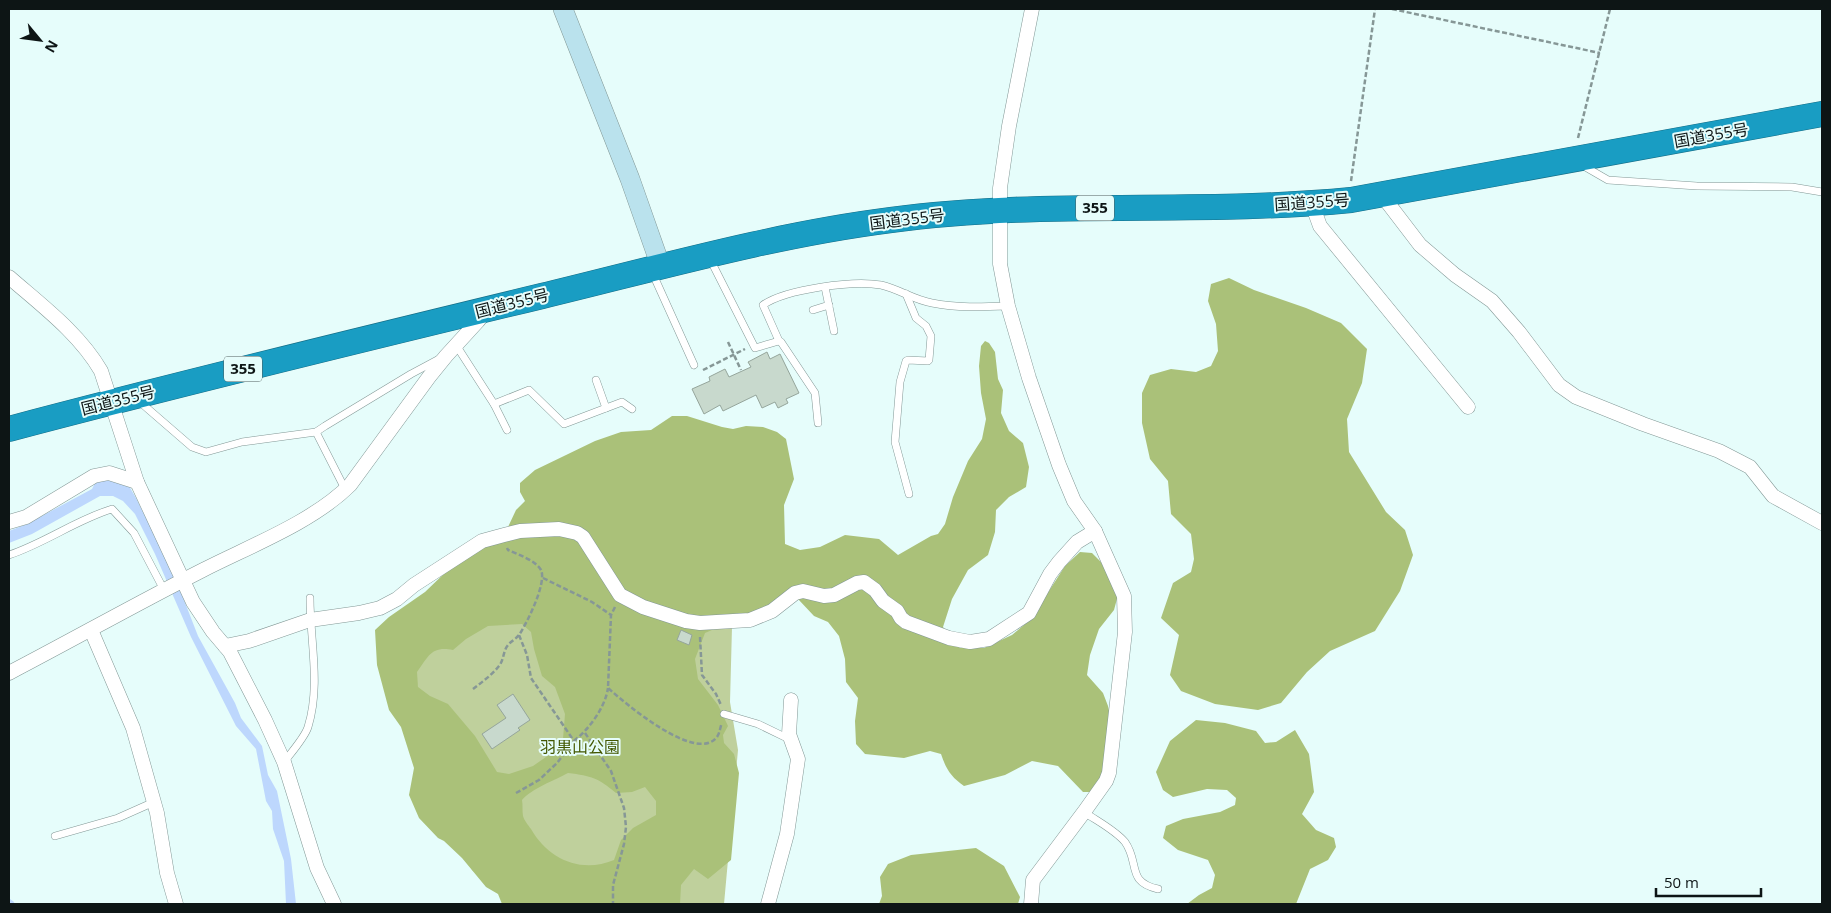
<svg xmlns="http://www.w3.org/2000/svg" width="1831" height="913" viewBox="0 0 1831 913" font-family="'Open Sans','Noto Sans JP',sans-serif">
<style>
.green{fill:#bfd09c}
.forest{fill:#aac179;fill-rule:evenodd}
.water{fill:#bdd7fd}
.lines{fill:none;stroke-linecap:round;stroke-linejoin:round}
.stream{stroke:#bdd7fd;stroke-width:4.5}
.building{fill:#c8d9cd;stroke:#95a59b}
.lane-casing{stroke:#839896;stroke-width:8}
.street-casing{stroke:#839896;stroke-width:15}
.secondary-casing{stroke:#839896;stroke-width:20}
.highway-casing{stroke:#156d86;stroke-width:26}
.path{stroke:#869796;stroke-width:2.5;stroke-dasharray:5 2.5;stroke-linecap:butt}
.lane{stroke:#fff;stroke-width:7}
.street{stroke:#fff;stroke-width:14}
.secondary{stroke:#bae2ed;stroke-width:19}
.highway{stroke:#199dc3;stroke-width:25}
.labels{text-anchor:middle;stroke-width:4;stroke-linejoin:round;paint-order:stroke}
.shield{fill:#e6fdfb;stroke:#4e5b5a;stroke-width:1}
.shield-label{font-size:15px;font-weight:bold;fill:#0d1515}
.street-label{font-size:16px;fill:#0d1515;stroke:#e6fdfb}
.park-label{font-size:16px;fill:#445802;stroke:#e6fdfb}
</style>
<rect width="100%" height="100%" fill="#e6fdfb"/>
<polygon class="green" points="397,617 732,627 730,702 738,750 724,904 508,904 503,894 472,870"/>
<g class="forest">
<polygon points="1229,278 1254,290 1306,308 1341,323 1367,349 1362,383 1347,419 1349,452 1386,512 1405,530 1413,555 1400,591 1375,631 1330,651 1307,672 1281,703 1258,710 1215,704 1181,691 1170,675 1179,635 1161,618 1173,583 1191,572 1194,559 1191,534 1171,514 1168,481 1150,459 1142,423 1142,393 1150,375 1171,369 1196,372 1211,366 1218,351 1216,324 1208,301 1211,284"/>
<path d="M985,341L989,343L995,352L998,379L1003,390L1001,413L1009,431L1023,443L1029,467L1026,487L1009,497L996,510L995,532L988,555L968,570L952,599L943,627L960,648H984L1012,635L1031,619L1065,566L1080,552L1092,553L1101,562L1112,579L1118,595L1114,610L1099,629L1090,655L1087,675L1103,693L1108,706L1111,720L1106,765L1094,792H1083L1058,766L1032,761L1005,775L964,786C951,777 946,769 941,754L930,751L904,758L865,754L856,744L855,721L858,698L846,682L845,659L839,636L828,622L814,616L798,599L758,613L726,617L712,630L705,633L695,659L698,679L718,705L728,726L723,735L724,743L734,754L739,773L731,860L708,879L694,869L681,885L680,904H502L498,894L486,887L462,858L444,841L438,838L419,818L409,795L414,768L401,727L389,710L377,665L375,630L389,617L425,592L450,568L508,527L516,510L525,501L520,492V483L535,470L595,441L621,432L651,430L672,416H687L722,427L733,429L746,426L763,427L777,432L786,439L794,479L784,505L785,544L800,550L820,547L845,535L879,539L898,555L931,536L938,534L945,524L953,497L968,461L982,439L986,419L981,393L979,366L981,346ZM522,624L531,632L534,649L542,676L555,687L565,714L563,739L556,750L533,766L509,774L497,772L475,736L448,704L430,696L418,687L417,672C429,656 431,646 453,650L466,639L488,626ZM568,773C592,776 598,778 616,793L632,792L645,787L656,801V815L633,828L621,840L614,860C581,874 548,859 531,829C528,825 524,820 523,816C522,811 523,805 522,800C531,789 555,780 568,773Z"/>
<polygon points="1196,720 1225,723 1256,731 1265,743 1276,742 1295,730 1309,754 1314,792 1302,814 1316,830 1334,838 1336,847 1328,860 1310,869 1296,904 1187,904 1199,895 1212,888 1215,875 1208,860 1178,850 1163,838 1166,826 1183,819 1220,812 1235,805 1236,798 1227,790 1207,789 1173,797 1163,790 1156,772 1170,741"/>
<polygon points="976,848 1004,866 1020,897 1018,904 879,904 882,896 880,877 888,864 911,855"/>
</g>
<polygon class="water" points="108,479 129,486 136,498 182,589 184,600 198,636 235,703 241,718 262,746 268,775 277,791 291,859 296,904 286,904 284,861 273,829 272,811 266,801 256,749 236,726 191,637 155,554 135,514 123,501 113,496 100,496 32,534 9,543 9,531 27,524 92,489 96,481"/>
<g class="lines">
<polyline class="stream" points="9,901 12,903"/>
</g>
<g class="building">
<polygon points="767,352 770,359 780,354 799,393 786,399 788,403 778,408 775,402 762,408 756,395 723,411 720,405 704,414 692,389 710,381 709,377 725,369 729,377 751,367 748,362"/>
<polygon points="681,630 692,635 689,645 677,640"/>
<polygon points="513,694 530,720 518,728 520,730 492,749 482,734 506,718 497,705"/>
</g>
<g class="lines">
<g class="lane-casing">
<g id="lane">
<polyline points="1582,165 1608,180 1697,186 1792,187 1822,192"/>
<path d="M710,259L755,348L779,341L763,305C786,289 854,280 881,285C899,289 914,300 932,303C957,308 982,307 1008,306"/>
<polyline points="652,272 694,365"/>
<polyline points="825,287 834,331"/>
<polyline points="906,294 916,318 926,326 931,336 929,360 928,361 908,360 906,361 900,382 895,442 909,494"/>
<polyline points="813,310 829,305"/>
<polyline points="779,341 781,342 815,393 818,423"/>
<polyline points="456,345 494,404 529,390 564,424 622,402 632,409"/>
<polyline points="596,380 606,408"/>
<polyline points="140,402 192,447 206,452 242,442 316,432 325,426 411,374 439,359"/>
<polyline points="494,404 507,430"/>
<polyline points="316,432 345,489"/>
<path d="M9,555C45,543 76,520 112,509L134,533L164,590"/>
<polyline points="724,714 758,724 789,739"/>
<path d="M284,762C291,753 305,737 308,727C321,685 310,641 310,598"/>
<path d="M1084,812C1097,821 1115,830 1125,842C1140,863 1126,882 1158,889"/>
<polyline points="55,836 118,818 154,802"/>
</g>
</g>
<g class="street-casing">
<g id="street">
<polyline points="1381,194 1420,245 1455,275 1492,301 1519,332 1559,385 1576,397 1643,424 1719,451 1750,467 1773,496 1822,523"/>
<polyline points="1312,204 1320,226 1468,407"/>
<path d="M9,277C41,305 79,333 101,371L137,482L193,602L213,632L230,652L265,720L284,762L317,868L334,904"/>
<polyline points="9,522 26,517 94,476 109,473 137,482"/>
<polyline points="91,630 133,728 157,813 167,873 176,904"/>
<polyline points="225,646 249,641 310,620 359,613 380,608 397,599 414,585 482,541 504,535 520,531 559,529 577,533 583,537 620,595 643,607 686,621 700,623 750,620 772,611 795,593 803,591 824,596 834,595 857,583 864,582 875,590 883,601 897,611 901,618 906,622 949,638 970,642 989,639 1029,613 1050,574 1059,562 1077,542 1095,531"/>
<path d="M9,673C74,639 138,603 203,570C250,546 313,522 350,485L429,377L446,356L478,321L482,316L481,310"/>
<polyline points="768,904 787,834 798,759 789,734 791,700"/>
<polyline points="1031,904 1033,880 1084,812 1106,781 1109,773 1125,632 1124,596 1095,531 1074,501 1059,465 1029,378 1008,306 1000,264 1000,188 1009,126 1032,9"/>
</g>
</g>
<g class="secondary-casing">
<polyline id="secondary" points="563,9 630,179 661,267"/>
</g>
<g class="highway-casing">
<path id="highway" d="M9,429C186,382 364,339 542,296C658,268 773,235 891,220C1044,199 1198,215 1351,200L1822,114"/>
</g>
<g class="path">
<polyline points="1392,9 1600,53"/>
<polyline points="1578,138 1610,9"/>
<polyline points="1351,181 1375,9"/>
<polyline points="728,342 741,370"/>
<polyline points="703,370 745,349"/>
<polyline points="543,578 592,602 611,615"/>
<path d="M615,607L611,615L608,688C625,703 696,764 717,737C720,733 720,727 722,723"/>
<polyline points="700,637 702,675 716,694 721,705"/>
<path d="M473,689C482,682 492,675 499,666C504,660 503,651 508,645C511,641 516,639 519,635C527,623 547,583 541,570C535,560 519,555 508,550L507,548"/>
<polyline points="585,733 611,771 624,808 626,827 624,844 613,885 613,904"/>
<path d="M574,741C589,729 605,708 608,688"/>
<polyline points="516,793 539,780 557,763 574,741 531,678 527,655 519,635"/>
</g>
<use href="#lane" class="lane"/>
<use href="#street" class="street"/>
<use href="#secondary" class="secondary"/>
<use href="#highway" class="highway"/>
</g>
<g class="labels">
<g class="shield">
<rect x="1076" y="195.5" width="38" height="25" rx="4"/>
<rect x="224" y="356.5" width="38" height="25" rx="4"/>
</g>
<g class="shield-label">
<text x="1095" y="213">355</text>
<text x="243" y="374">355</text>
</g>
<g class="street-label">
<text transform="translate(1711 135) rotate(-10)" y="6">国道355号</text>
<text transform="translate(1312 202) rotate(-4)" y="6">国道355号</text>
<text transform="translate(907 219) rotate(-7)" y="6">国道355号</text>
<text transform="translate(512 303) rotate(-14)" y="6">国道355号</text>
<text transform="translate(118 400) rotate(-14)" y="6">国道355号</text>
</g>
<g class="park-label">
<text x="580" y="753">羽黒山公園</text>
</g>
</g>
<rect width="1831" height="913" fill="none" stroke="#0d1515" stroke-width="20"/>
<g transform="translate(40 40) rotate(119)" stroke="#e6fdfb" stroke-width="4" paint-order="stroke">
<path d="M0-4L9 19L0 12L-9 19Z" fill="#0d1515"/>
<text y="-8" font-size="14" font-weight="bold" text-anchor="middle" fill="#0d1515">N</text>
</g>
<path d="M1656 888v8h105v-8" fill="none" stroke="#0d1515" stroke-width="2.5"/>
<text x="1664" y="888" font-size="15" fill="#0d1515" stroke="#e6fdfb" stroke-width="4" paint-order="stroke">50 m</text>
</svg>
